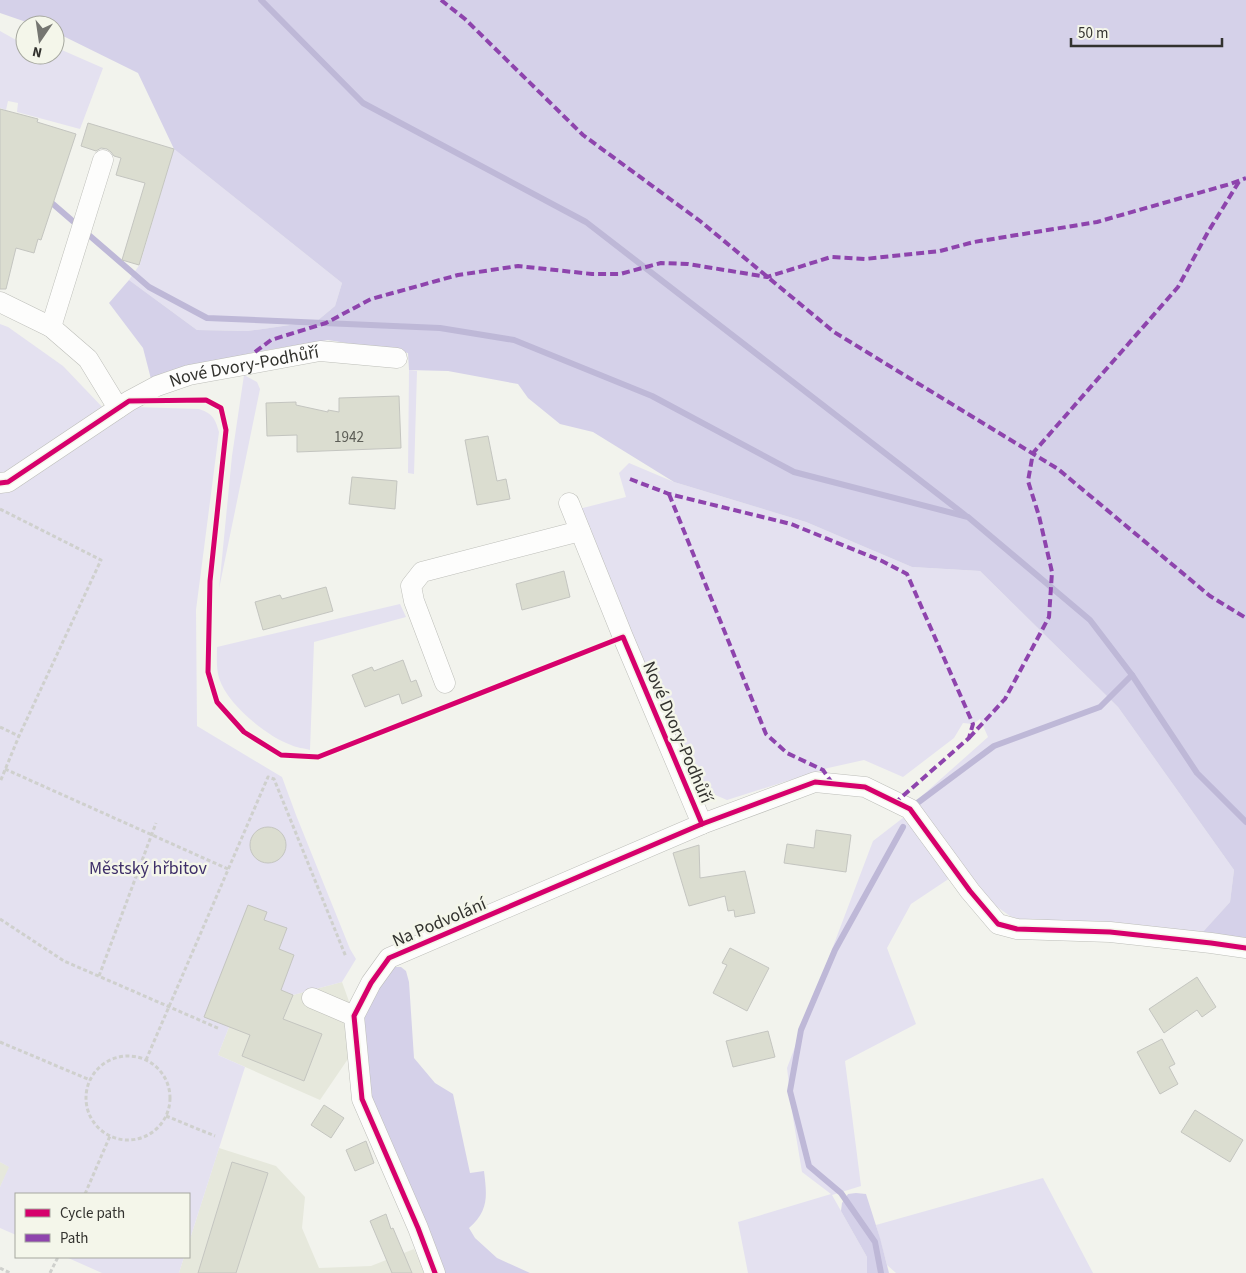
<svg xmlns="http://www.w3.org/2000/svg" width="1246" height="1273" viewBox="0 0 1246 1273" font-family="'Source Sans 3',sans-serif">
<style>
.built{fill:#e6e8dc}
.green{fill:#e4e1f0}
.forest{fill:#d5d1e9}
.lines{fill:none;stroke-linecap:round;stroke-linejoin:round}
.stream{stroke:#beb8d7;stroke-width:6}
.building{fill:#dbddd0;stroke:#c4c5c0}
.minor-casing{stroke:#bdbeb9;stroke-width:21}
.path{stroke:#cfd0cd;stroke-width:3;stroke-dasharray:4 2.5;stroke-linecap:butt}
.minor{stroke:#fdfdfc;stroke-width:20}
.quiet{stroke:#8e44ad;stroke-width:4;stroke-dasharray:8 4;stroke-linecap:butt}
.cycleway-casing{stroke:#f4f6ea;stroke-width:8}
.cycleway{stroke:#d6006c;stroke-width:5}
.labels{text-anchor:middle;stroke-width:5;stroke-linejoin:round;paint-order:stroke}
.number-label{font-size:15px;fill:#5c5d56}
.street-label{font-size:18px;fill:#32322e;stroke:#f4f6ea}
.park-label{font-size:18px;fill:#3e2f69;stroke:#f4f6ea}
</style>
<rect width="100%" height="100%" fill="#f2f3ed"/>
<g class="built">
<polygon points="249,976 293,995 342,982 351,1007 352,1053 320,1100 218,1055"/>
<polygon points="219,1148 276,1166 305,1197 302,1228 319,1268 371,1266 414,1249 425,1273 179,1273 184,1257 189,1257 189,1242"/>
<polygon points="0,1162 10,1167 0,1187"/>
</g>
<g class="green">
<polygon points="0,31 25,45 25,55 55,55 55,47 103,68 80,129 17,112 18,103 8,101 6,110 0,108"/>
<polygon points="174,149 342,283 335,306 317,321 248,331 197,330 129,280 140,264"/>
<polygon points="0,324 8,327 63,366 105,410 0,475"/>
<polygon points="409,370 417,371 414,474 408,473"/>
<polygon points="244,375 257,382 260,389 219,589 232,456"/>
<path d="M133,407L199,409C213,414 215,418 219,432L196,610L197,726L282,777L296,815L350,949L356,959L342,982L293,995L249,976L218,1055L245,1067L189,1242V1194H16V1235L0,1228V1187L9,1167L0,1162V492Z"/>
<polygon points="629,463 674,482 806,522 912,567 980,571 1118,707 1234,870 1230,902 1201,934 1027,922 1010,916 993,904 980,891 915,802 988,737 980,719 973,724 963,723 954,738 903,777 864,760 828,768 727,800 692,785 575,510 626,497 619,473"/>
<path d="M400,604L406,617L314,642L310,750C303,748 297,748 291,745C266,736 227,704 219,678C216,668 217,656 217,647Z"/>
<polygon points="908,814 953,876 911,904 887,948 916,1024 845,1061 861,1186 832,1195 867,1257 867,1273 748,1273 738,1222 831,1194 802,1172 793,1118 787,1068 873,841"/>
<polygon points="1043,1178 1093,1273 896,1273 887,1265 876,1225"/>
<polygon points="66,1257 184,1257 179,1273 102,1273"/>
</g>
<g class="forest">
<polygon points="0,0 1246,0 1246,940 1201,934 1230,902 1234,870 1118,707 980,571 912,567 806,522 674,482 593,432 560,424 528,398 518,384 448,371 409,370 408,353 328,340 255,352 151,379 143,348 109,303 129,280 197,330 248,331 317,321 335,306 342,283 174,149 138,73 55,32 55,25 35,25 0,13"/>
<path d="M394,967H401L406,971L409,982L414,1058L435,1083L453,1094L470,1173L484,1171C487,1196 489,1210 469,1228L475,1238L497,1258L530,1273H441L372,1110L362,1007Z"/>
<polygon points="856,1193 866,1194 880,1238 889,1273 867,1273 867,1257 841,1211 842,1203 848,1194"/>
</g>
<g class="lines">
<g class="stream">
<polyline points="261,0 363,103 586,222 965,515"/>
<polyline points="45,202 53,204 149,287 207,318 440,328 514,340 652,396 794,472 968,517 1090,620 1132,675 1197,773 1246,822"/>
<polyline points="916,804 994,746 1100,707 1132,675"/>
<polyline points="881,1273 875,1242 841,1193 809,1166 790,1091 801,1030 835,950 903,827"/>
</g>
</g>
<g class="building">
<polygon points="0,109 38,119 37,122 76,134 41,240 38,239 34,253 16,248 6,289 0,289"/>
<polygon points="88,123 174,149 139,265 122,260 145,183 116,175 121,158 114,156 111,152 107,149 101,148 96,151 81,146"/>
<polygon points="399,396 401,448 297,452 297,435 267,436 266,403 296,402 296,405 328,412 328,410 339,412 339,398"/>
<polygon points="488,436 497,481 506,479 510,499 477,505 465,440"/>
<polygon points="352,477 397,481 395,509 349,504"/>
<polygon points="564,571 570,597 522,610 516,584"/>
<polygon points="326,587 333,611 263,630 255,602 280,595 282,599"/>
<polygon points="403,660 411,682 416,680 422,696 402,704 399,694 365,707 352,675 372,667 374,671"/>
<circle cx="268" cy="845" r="18"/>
<polygon points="816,830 851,835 846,872 784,863 787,844 814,848"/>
<polygon points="699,845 700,878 745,871 755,913 735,917 734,910 728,911 725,896 689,906 673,853"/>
<polygon points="248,905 267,912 264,920 287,928 279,949 294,955 281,990 293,995 283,1019 322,1034 304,1081 242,1056 250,1035 204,1017"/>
<polygon points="730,948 769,968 747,1011 713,993 727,965 722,963"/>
<polygon points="1197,977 1216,1007 1202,1017 1197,1010 1164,1033 1149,1009"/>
<polygon points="768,1031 775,1057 733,1067 726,1041"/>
<polygon points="1162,1039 1175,1064 1169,1067 1178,1084 1160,1094 1137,1052"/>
<polygon points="324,1105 344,1118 331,1138 311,1125"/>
<polygon points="1195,1110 1243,1140 1230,1162 1181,1132"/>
<polygon points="366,1141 374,1163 355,1171 346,1150"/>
<polygon points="232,1162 268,1173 236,1273 198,1273"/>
<polygon points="386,1214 391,1229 393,1228 412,1273 392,1273 370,1221"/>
</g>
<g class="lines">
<g class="minor-casing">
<g id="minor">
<polyline points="0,302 51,327 88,359 118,408"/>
<polyline points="51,327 103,160"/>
<path id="s1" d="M0,483L8,482L129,401L157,386L189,375L320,351L397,358"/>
<polyline points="569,503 623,637 702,824 815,782 865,787 910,809 970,891 998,924 1017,929 1110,932 1211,943 1246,948"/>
<polyline points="445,683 414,601 411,586 422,572 580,531"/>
<polyline points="312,998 354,1016"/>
<polyline points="435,1273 418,1228 362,1099 354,1016 371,983 389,958 702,824"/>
</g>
</g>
<g class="path">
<polyline points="0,509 101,560 19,736 0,782"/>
<polyline points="0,727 19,736"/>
<polyline points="5,769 228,869"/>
<polyline points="0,919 64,961 220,1029"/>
<polyline points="99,976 156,823"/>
<polyline points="0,1042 90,1080"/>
<circle cx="128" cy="1098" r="42"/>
<polyline points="146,1060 268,777 274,779 346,957"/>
<polyline points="166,1116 215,1136"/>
<polyline points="85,1194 110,1136"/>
<polyline points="0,1268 10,1273"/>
<polyline points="50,1273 58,1257"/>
</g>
<use href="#minor" class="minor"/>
<g class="quiet">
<polyline points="441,0 465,19 583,135 700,221 834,332 1058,469 1210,596 1246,618"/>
<polyline points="255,352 271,340 326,323 371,299 458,275 518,266 592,274 620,274 661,263 688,264 767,277 831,257 865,259 940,251 974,242 1097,222 1230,184 1246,178"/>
<polyline points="630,479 669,494 791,524 882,561 907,574 973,724 969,738 896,802"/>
<polyline points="669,494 766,734 787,753 823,770 832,783"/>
<polyline points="969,738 1005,699 1049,617 1052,572 1039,516 1028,481 1033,453 1178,287 1208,232 1240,180"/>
</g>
<g class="cycleway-casing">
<g id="cycleway">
<polyline points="0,483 8,482 129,401 206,400 221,408 226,430 210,581 208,672 217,702 244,732 281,755 318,757 623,637 702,824 815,782 865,787 910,809 970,891 998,924 1017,929 1110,932 1211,943 1246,948"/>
<polyline points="435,1273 418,1228 362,1099 354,1016 371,983 389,958 702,824"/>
</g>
</g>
<use href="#cycleway" class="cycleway"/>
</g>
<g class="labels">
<g class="number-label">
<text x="349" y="442">1942</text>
</g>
<g class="street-label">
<text dy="6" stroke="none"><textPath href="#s1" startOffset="275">Nové Dvory-Podhůří</textPath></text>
<text transform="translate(678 732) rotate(67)" y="6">Nové Dvory-Podhůří</text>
<text transform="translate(439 922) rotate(-23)" y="6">Na Podvolání</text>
</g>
<g class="park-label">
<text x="148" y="874">Městský hřbitov</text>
</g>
</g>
<rect x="15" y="1193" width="175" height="65" fill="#f4f6ea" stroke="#a6a89f"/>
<rect x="25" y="1209" width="25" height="8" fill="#d6006c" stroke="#a6a89f"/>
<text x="60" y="1218" font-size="15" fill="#32322e">Cycle path</text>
<rect x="25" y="1234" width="25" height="8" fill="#8e44ad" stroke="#a6a89f"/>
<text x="60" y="1243" font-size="15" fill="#32322e">Path</text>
<g transform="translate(40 40) rotate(193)"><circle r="24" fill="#f4f6ea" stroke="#a6a89f"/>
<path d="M0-4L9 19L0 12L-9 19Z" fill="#757671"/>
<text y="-8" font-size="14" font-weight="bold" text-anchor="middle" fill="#32322e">N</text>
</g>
<path d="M1071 38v8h151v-8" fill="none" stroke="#32322e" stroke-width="2.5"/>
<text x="1078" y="38" font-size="15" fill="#32322e" stroke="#f4f6ea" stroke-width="4" paint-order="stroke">50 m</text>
</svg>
